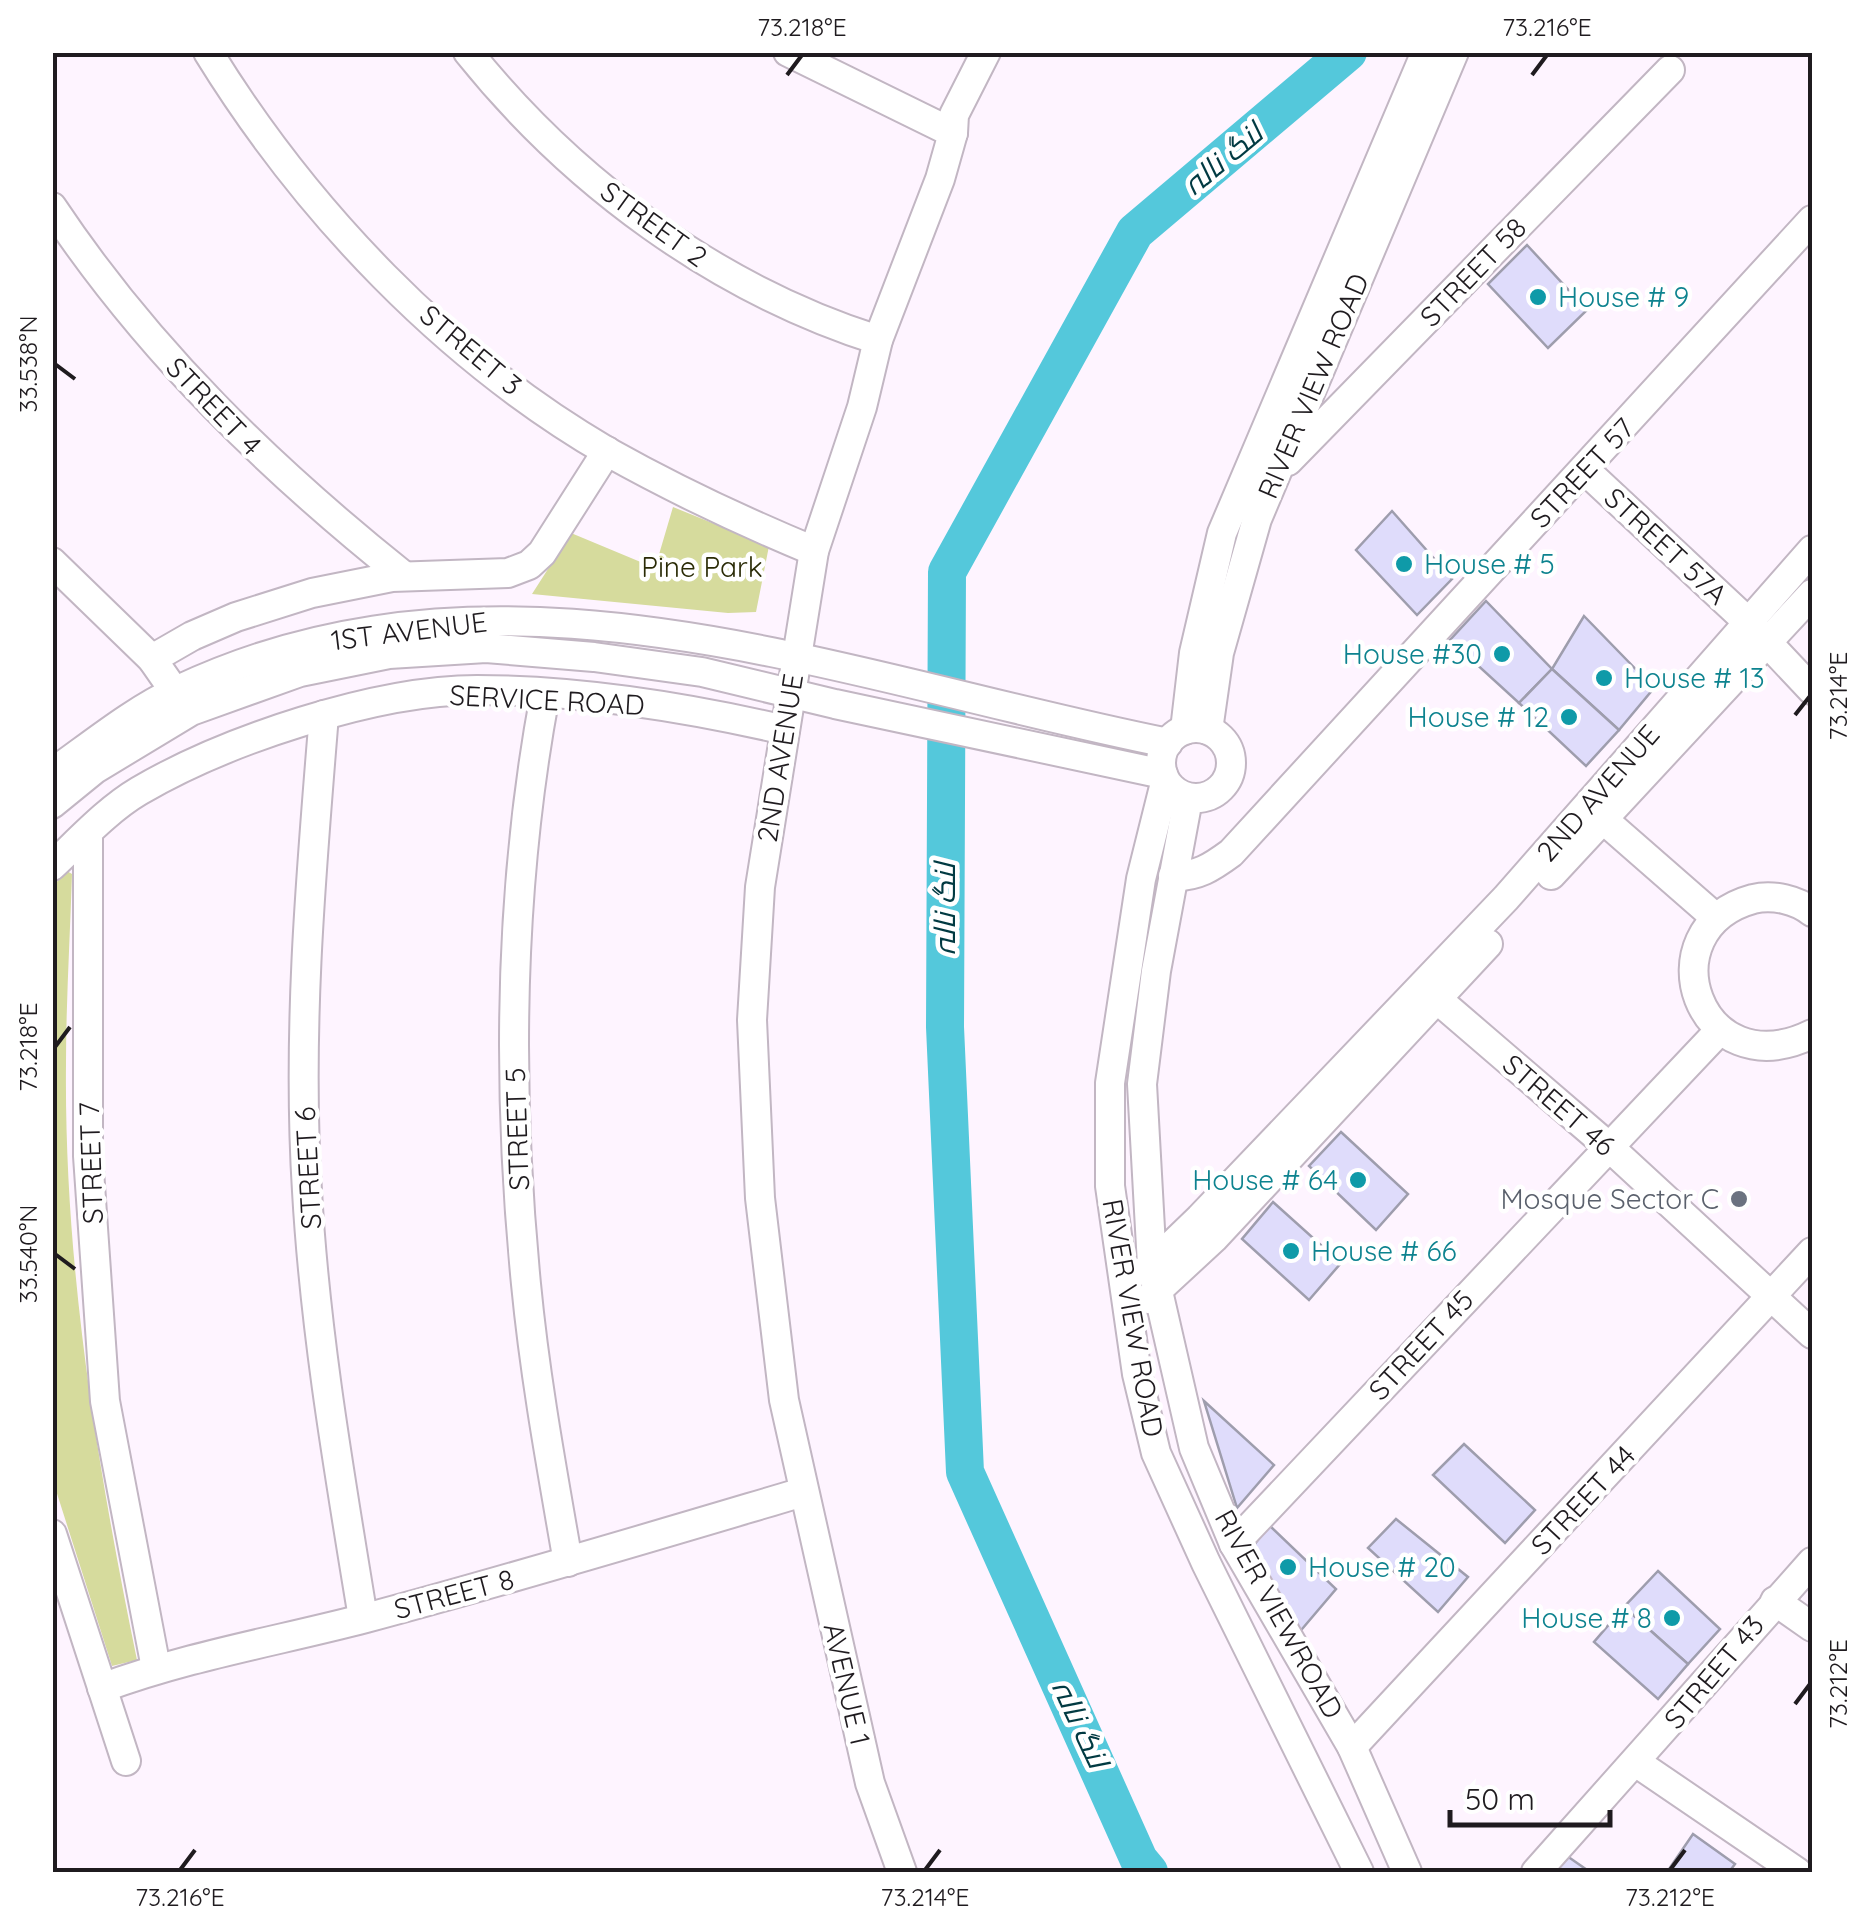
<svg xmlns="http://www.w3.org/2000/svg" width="1865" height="1925" viewBox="0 0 1865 1925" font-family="Quicksand,Cairo,sans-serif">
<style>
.green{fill:#d6db9d}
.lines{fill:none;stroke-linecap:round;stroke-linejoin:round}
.river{stroke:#54c8db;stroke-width:38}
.building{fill:#dfdcfb;stroke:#9e9dad;stroke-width:2.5}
.minor-casing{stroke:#c2b6c3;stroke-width:32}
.minor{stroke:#fff;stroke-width:28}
.ticks{fill:none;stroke:#1f1b1f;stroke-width:4}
.culture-dot{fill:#0f9aa8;stroke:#fff;stroke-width:4}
.worship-dot{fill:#6b7280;stroke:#fff;stroke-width:4}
.labels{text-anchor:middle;stroke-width:9;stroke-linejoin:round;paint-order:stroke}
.street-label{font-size:28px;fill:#1f1b1f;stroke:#fff}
.culture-label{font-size:28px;fill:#0d838f;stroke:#fff;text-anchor:start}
.park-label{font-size:28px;fill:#2a2b06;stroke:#fff}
.worship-label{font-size:28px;fill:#5b616d;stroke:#fff;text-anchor:end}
.water-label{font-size:30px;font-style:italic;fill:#013a42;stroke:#fff}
.neatline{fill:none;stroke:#1f1b1f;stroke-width:4}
.ticks-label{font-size:25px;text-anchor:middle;fill:#1f1b1f}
</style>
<rect width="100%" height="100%" fill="#fef4ff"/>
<g class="green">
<polygon points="673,507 769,546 756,612 728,613 532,594 571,533 655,568"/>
<path d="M67,871L72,874C70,938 66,1001 66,1064C64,1265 97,1465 137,1660L112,1666L53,1481L52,887Z"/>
</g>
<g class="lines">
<polyline class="river" points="1149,1872 1139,1860 965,1472 945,1027 947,572 1135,232 1348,52"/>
</g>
<g class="building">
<polygon points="1527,245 1587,310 1548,348 1488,284"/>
<polygon points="1392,511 1452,579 1417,615 1356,550"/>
<polygon points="1486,601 1552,669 1519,703 1450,640"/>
<polygon points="1584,616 1654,688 1619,730 1552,669"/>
<polygon points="1552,669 1619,730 1586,766 1519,703"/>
<polygon points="1341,1132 1408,1194 1376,1230 1309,1166"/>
<polygon points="1273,1202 1341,1263 1309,1300 1242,1239"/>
<polygon points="1204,1401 1274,1465 1237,1508"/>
<polygon points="1464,1444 1535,1510 1505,1543 1433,1475"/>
<polygon points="1396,1519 1468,1577 1438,1612 1368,1548"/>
<polygon points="1269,1525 1336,1589 1297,1635 1273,1597 1254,1545"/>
<polygon points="1658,1571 1720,1629 1688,1664 1624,1607"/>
<polygon points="1624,1607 1688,1664 1658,1699 1594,1642"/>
<polygon points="1693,1834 1735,1864 1729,1872 1667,1872"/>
<polygon points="1567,1856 1590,1872 1550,1872"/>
</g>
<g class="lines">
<g class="minor-casing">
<g id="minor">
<path d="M208,52C306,211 446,358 608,452C674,489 744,522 814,551"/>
<path d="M468,52C573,183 717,289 878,340"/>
<polyline points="788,52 953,133"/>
<path d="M52,207C148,351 270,469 404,576"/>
<polyline points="1288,461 1670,70"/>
<polyline points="1585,470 1748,622 1812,690"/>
<polyline points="52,562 152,659 175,692"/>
<polyline points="152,659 192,636 236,617 312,593 392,577 508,573 529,565 542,553 607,451"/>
<path d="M545,695C509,887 507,1089 526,1284C535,1378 552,1470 568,1562"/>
<path d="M324,715C311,873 297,1032 307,1191C315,1334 340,1477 363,1618"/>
<circle cx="1196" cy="763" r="35"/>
<polyline points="1185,730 1194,653 1222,533 1426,52"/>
<polyline points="1208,730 1219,653 1257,519 1454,52"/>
<path d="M52,773C93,744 133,711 178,690C502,537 842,678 1168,743"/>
<polyline points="1165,783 1141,879 1110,1083 1110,1186 1137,1374 1156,1453 1206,1563 1359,1872"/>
<polyline points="1188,799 1156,971 1142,1084 1152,1265 1194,1448 1234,1544 1352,1747 1407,1872"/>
<polyline points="52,804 95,769 191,711 300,672 389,654 486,648 594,657 702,672 835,704 1163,774"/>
<polyline points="1589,807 1716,918"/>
<polyline points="88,833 88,1156 105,1401 156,1668"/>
<path d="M52,866C79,841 107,810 139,791C226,740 376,690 477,690C580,690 685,707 785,730"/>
<polyline points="1551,875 1812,594"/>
<path d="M1173,876C1197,877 1212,867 1231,853L1812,220"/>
<path d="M1812,912C1797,900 1773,894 1753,899C1644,929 1698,1090 1812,1034"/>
<polyline points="1437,999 1608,1146 1812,1334"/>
<polyline points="1145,1271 1200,1218 1506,898 1812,550"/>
<polyline points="1148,1299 1214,1238 1488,944"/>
<polyline points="52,1534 126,1761"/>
<polyline points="1234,1544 1720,1030"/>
<polyline points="1775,1601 1812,1627"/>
<path d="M102,1688C188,1656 278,1641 366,1618C512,1579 658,1535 803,1492"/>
<polyline points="1352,1747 1812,1252"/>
<polyline points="1637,1763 1797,1872"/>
<polyline points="902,1872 870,1783 784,1400 760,1198 752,1020 760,887 814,551 862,407 878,340 940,179 953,133 954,115 986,52"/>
<polyline points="1536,1872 1812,1562"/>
</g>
</g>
<use href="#minor" class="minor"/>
</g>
<path class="ticks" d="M787,75L802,55M1532,75L1547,55M55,364L75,379M1795,715L1810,696M55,1047L70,1027M55,1254L75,1269M1795,1704L1810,1684M180,1870L195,1850M925,1870L940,1850M1670,1870L1685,1850"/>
<g class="culture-dot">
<circle cx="1538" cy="297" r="10"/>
<circle cx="1404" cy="564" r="10"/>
<circle cx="1502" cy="654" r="10"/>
<circle cx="1604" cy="678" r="10"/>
<circle cx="1569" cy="717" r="10"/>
<circle cx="1358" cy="1180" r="10"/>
<circle cx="1291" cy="1251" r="10"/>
<circle cx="1288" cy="1567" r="10"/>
<circle cx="1672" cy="1618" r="10"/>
</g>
<circle class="worship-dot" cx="1739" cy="1199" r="10"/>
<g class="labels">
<g class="street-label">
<text transform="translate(654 224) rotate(36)" y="10">STREET 2</text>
<text transform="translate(1473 272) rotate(-46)" y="10">STREET 58</text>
<text transform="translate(471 350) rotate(40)" y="10">STREET 3</text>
<text transform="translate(1313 386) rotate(-67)" y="10">RIVER VIEW ROAD</text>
<text transform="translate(214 406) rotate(46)" y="10">STREET 4</text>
<text transform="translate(1582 473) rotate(-47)" y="10">STREET 57</text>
<text transform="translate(1666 546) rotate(43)" y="10">STREET 57A</text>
<text transform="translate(409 631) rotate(-7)" y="10">1ST AVENUE</text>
<text transform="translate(547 700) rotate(3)" y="10">SERVICE ROAD</text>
<text transform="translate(780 758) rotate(-81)" y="10">2ND AVENUE</text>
<text transform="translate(1598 793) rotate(-49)" y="10">2ND AVENUE</text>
<text transform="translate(1559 1105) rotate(41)" y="10">STREET 46</text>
<text transform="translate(517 1129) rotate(-92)" y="10">STREET 5</text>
<text transform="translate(91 1163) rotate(-92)" y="10">STREET 7</text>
<text transform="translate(308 1168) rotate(-93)" y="10">STREET 6</text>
<text transform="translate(1133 1318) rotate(80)" y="10">RIVER VIEW ROAD</text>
<text transform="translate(1421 1345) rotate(-47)" y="10">STREET 45</text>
<text transform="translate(1583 1500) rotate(-47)" y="10">STREET 44</text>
<text transform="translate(454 1594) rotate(-15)" y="10">STREET 8</text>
<text transform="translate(1279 1614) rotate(61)" y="10">RIVER VIEWROAD</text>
<text transform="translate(1714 1672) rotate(-50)" y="10">STREET 43</text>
<text transform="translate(847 1684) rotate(77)" y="10">AVENUE 1</text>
</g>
<g class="culture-label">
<text x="1558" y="307">House # 9</text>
<text x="1424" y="574">House # 5</text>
<text x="1482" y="664" text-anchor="end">House #30</text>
<text x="1624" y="688">House # 13</text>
<text x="1549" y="727" text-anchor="end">House # 12</text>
<text x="1338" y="1190" text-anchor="end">House # 64</text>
<text x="1311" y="1261">House # 66</text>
<text x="1308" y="1577">House # 20</text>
<text x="1652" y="1628" text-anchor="end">House # 8</text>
</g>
<g class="park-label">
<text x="702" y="577">Pine Park</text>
</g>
<g class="worship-label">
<text x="1719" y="1209">Mosque Sector C</text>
</g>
<g class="water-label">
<text transform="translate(1223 159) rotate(-40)" y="10">لنگ نالہ</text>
<text transform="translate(945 909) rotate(-90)" y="10">لنگ نالہ</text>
<text transform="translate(1080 1724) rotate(65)" y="10">لنگ نالہ</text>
</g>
</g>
<rect width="1865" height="1925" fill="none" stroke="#ffffff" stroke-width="110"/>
<path d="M1450 1810v15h160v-15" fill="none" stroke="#1f1b1f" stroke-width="5"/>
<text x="1465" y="1810" font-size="30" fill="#1f1b1f" stroke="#ffffff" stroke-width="8" paint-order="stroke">50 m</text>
<rect x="55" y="55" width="1755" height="1815" class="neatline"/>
<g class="ticks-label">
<text x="802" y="36">73.218°E</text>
<text x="1547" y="36">73.216°E</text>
<text transform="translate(28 364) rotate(-90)" y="9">33.538°N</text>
<text transform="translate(1838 696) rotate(-90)" y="9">73.214°E</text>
<text transform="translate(28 1047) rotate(-90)" y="9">73.218°E</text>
<text transform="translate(28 1254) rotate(-90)" y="9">33.540°N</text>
<text transform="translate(1838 1684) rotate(-90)" y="9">73.212°E</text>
<text x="180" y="1906">73.216°E</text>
<text x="925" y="1906">73.214°E</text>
<text x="1670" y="1906">73.212°E</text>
</g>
</svg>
